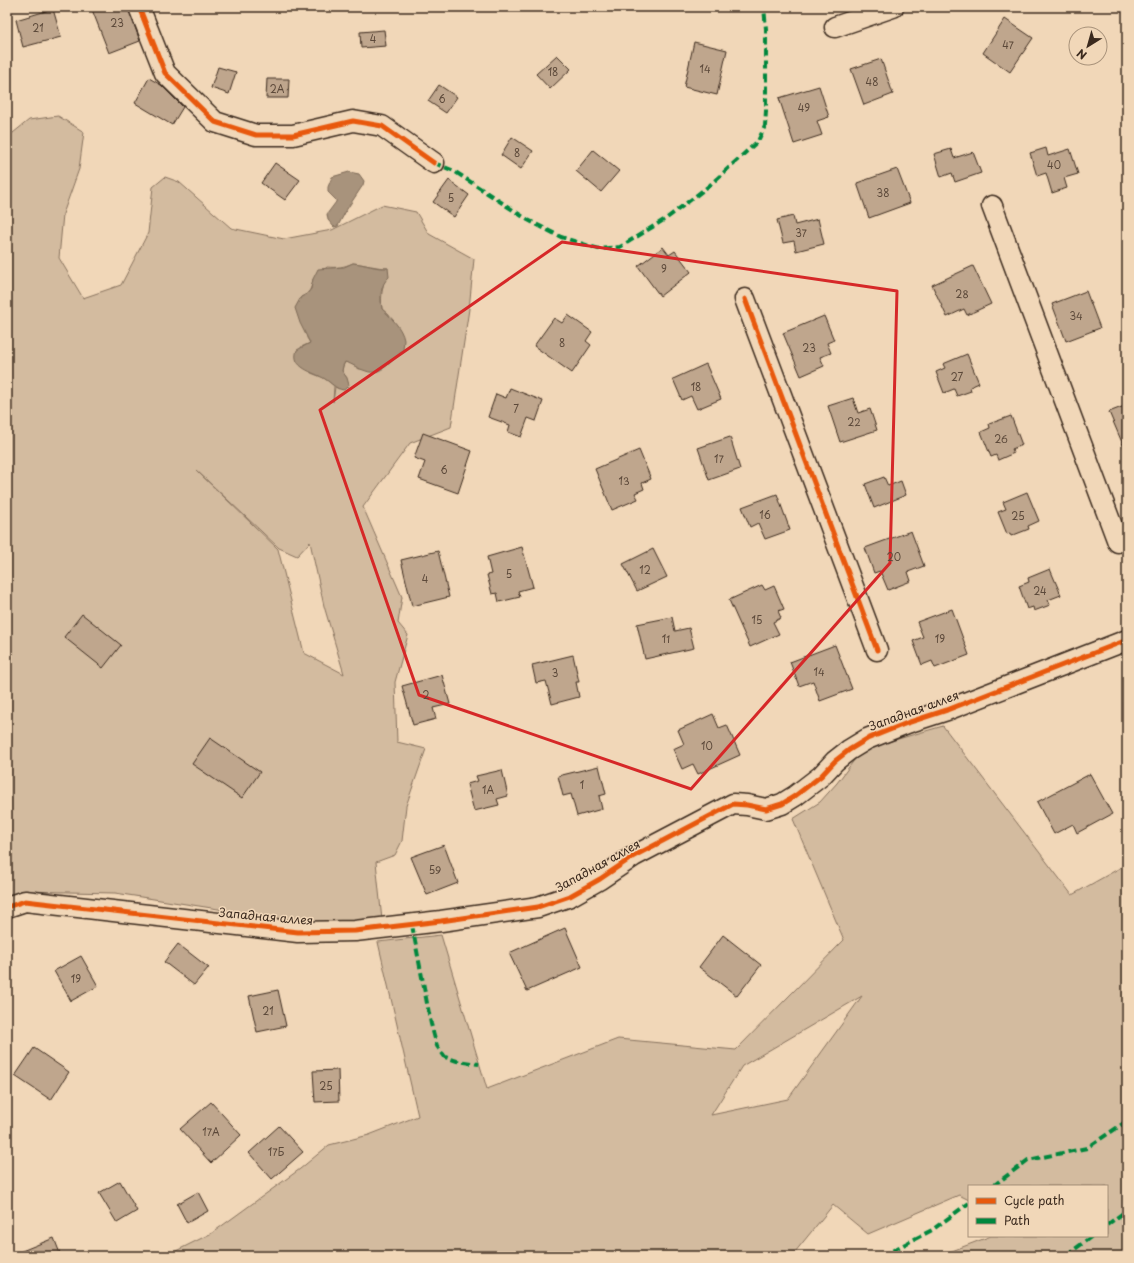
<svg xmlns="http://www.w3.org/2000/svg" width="1134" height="1263" viewBox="0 0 1134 1263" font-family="'Playpen Sans',sans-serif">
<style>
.green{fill:#d3bb9f;stroke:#87725e;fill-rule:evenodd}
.water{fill:#a8937c;stroke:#7c6956}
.building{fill:#bfa68d;stroke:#3b2a1e}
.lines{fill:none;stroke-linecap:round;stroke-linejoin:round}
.minor-casing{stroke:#3b2a1e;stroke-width:23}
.minor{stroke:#f1d7b8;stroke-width:20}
.quiet{stroke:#00873e;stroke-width:4;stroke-dasharray:8 4;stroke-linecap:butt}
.cycleway-casing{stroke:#f1d7b8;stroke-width:8}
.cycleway{stroke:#e8590c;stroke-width:5}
.marked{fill:none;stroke:#d62828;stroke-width:3;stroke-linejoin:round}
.labels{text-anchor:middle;stroke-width:3;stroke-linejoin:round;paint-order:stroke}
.number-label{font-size:10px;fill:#5c493a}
.street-label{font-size:12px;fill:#3b2a1e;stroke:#f1d7b8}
</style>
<rect width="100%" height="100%" fill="#f1d7b8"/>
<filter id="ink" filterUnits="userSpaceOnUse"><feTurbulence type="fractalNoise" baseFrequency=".025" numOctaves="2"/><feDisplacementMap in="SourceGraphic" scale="8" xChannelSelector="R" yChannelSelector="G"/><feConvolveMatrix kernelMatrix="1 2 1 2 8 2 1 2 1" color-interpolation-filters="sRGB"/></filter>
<g filter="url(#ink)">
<g class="green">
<path d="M7,89L9,90L8,137L29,120L58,116L84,132L79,169L63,214L59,258L83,298L121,285L148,233L153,187L165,177L179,182L231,228L284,239L332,230L382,205L416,212L429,234L474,259L469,309L451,427L410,443L363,507L402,597L398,623L408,635L395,682L397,742L426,749L406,806L402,841L395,855L376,862L382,920L302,922L115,893L21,891L7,896ZM353,263C365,264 376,268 388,268C384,281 380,294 382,309L389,315L392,360L384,368L359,369L352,364L345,362L343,366L342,371L347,378L339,389L335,387L333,402L334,386L324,378L311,373L301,347L310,343L307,338L301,297C310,293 311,289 313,279L327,267C337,268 344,267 353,263ZM196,470L279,548L297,556L310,542L324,606L344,674L304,653L278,549Z"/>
<path d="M943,726L1072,895L1127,864V1256H939L991,1236H1107V1186H969V1200L959,1195L868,1234L833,1205L795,1252L782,1256H166L212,1233L300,1169L329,1145L369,1135L418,1116L378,942L441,935L487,1089L618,1039L736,1050L844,940L793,819L820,802L837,783L855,759L874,746ZM862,996L788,1099L711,1115L742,1066Z"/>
</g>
<g class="water">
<polygon points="349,172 359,174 364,181 363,185 347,209 340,222 338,226 334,227 328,220 327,214 336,202 336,200 328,192 328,187 332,177"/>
<path d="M353,263C365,264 376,269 388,268L389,277C380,285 380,297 382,309C390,316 402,328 404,340C404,343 403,347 403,350C393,359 381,377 366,371C358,369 353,364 345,362L343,366L342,371L347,378L349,385L344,390C335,389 332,383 325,379C314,372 290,368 297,350L310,343L300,323L295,308L301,297L307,294L311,289L313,279L318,269L344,267Z"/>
</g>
<g class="building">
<polygon points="91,7 128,7 140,41 109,53"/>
<polygon points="53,9 61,37 23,47 16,20"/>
<polygon points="1005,19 1033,38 1010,72 983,53"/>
<polygon points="384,30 386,46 361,48 360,32"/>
<polygon points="694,42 727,50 717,95 684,87"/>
<polygon points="557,55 571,69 550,89 536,74"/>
<polygon points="881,59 893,94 864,105 851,69"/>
<polygon points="218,67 236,72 229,94 211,88"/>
<polygon points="149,78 161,85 183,107 172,125 135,103"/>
<polygon points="267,79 289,79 288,98 266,98"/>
<polygon points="439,85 457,97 446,113 428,101"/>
<polygon points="819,86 829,117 817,121 822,135 794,144 779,98"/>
<polygon points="512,137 533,151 521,169 501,155"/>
<polygon points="1046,148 1048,156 1070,149 1078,174 1064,178 1067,188 1052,193 1046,173 1037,176 1030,153"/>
<polygon points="951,149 954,158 973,152 981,173 955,182 952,173 941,177 934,154"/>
<polygon points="593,150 619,171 601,192 576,171"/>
<polygon points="275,163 300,180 285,200 261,183"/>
<polygon points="897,169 910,203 869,218 857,183"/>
<polygon points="449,180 469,195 454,217 433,202"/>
<polygon points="793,216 795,225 818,219 824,244 796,251 794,241 783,243 777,220"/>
<polygon points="663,247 669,255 675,251 691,272 660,296 638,266"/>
<polygon points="973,266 991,304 967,315 964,309 947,317 932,285"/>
<polygon points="1086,291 1100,328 1066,341 1052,304"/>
<polygon points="568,315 592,332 586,341 591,345 572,373 534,346 554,318 562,323"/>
<polygon points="824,316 834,340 827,343 831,353 820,357 824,366 801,376 783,333"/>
<polygon points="967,354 979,383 970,387 971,391 957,396 954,389 944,393 936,372 945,368 943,364"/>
<polygon points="706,364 721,399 697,409 691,396 682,400 673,379"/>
<polygon points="510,388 543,401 536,421 528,418 521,437 508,432 510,425 488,417 496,394 506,398"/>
<polygon points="853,398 858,413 870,409 877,430 840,442 828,406"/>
<polygon points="1127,405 1127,454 1109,412"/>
<polygon points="1011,416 1022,445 1012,449 1014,453 998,460 996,455 991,457 981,432 990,428 989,424"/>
<polygon points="423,433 472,451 458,493 419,479 425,462 414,458"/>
<polygon points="730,437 740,469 709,480 698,448"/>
<polygon points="639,450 651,479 642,483 644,489 635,493 638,499 612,510 595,469"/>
<polygon points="884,477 888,486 901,481 906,495 874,508 865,484"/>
<polygon points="1027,492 1039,521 1028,526 1029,529 1011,536 1010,533 1007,534 998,512 1006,509 1003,502"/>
<polygon points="777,494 790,530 765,539 758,523 750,527 742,507"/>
<polygon points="911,531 924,566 908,572 911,581 888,590 880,571 874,573 865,548"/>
<polygon points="522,547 533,587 518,591 520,597 499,602 497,593 492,594 487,575 491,574 487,557"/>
<polygon points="653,549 667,577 637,591 623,564"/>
<polygon points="438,551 449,597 412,606 401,560"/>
<polygon points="1050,569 1061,595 1048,600 1050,605 1034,611 1033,607 1027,609 1019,586 1029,582 1028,578"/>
<polygon points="762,585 765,590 774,586 784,609 778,611 781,618 773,622 779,634 750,647 729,600"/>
<polygon points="952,609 969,655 935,668 932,661 922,665 913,641 923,637 917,622"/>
<polygon points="82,614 121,645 103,668 64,637"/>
<polygon points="672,617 675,631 689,628 694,648 645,659 637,624"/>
<polygon points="835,645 852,689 820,701 813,681 799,686 790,662"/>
<polygon points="573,655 579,682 576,682 579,697 552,704 546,681 536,683 532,665"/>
<polygon points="442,675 450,704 433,708 436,719 413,725 402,686"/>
<polygon points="713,714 719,728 727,725 740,755 698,774 693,764 682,769 673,749 684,744 678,730"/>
<polygon points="210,738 260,772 242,798 192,764"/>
<polygon points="599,766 606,794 599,796 602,809 577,816 571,794 563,796 558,776"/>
<polygon points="502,770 508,796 497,799 499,805 474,811 467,784 478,781 476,776"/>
<polygon points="1090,774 1112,814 1077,833 1073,824 1054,834 1037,802"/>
<polygon points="444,845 458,883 427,895 411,857"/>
<polygon points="565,928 582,967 527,991 509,953"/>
<polygon points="723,935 761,965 737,996 699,967"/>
<polygon points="178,944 209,968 208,968 194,985 164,962"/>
<polygon points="81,956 98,986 71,1001 54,971"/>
<polygon points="278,990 286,1026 257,1032 249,996"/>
<polygon points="34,1048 69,1072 51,1100 15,1076"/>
<polygon points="338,1070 339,1101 315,1102 313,1071"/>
<polygon points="211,1102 241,1135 211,1163 180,1129"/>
<polygon points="279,1126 303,1152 272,1179 249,1153"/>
<polygon points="120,1181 137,1211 117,1223 99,1193"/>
<polygon points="198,1192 208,1211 187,1223 177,1204"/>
<polygon points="54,1238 61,1256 12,1256 12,1255"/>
</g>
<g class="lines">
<g class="minor-casing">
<g id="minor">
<polyline points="139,7 165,73 215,122 256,135 293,135 353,121 382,126 434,163"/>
<polyline points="835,27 893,7"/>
<polyline points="992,206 1118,542"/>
<polyline points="745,299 877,650"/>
<polyline points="7,907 25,901 298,932 355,931 441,921 538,907 570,896 600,879 634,856 733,804 747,805 766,809 782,804 795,796 821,776 835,761 849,750 867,739 907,723 947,710 1127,640"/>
</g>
</g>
<use href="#minor" class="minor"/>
<g class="quiet">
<polyline points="434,163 454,171 528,220 561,237 599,249 620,247 667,218 710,185 758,141 765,126 766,111 766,29 764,7"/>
<polyline points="412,925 431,1024 437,1046 445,1057 457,1061 479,1064"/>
<polyline points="993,1186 1028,1160 1087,1148 1127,1121"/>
<polyline points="1107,1225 1127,1210"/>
<polyline points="882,1256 932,1230 969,1203"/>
<polyline points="1066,1256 1092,1236"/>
</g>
<g class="cycleway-casing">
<g id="cycleway">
<polyline points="139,7 165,73 215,122 256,135 293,135 353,121 382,126 434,163"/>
<polyline points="745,299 877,650"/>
<polyline points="7,907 25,901 298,932 355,931 441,921 538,907 570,896 600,879 634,856 733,804 747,805 766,809 782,804 795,796 821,776 835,761 849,750 867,739 907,723 947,710 1127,640"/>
</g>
</g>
<use href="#cycleway" class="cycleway"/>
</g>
</g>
<path class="marked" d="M562,242L897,291L890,563L691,789L419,695L320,410Z"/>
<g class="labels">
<g class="number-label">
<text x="117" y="27">23</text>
<text x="38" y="32">21</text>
<text x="373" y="43">4</text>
<text x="1008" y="49">47</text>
<text x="705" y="73">14</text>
<text x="553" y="76">18</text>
<text x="872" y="86">48</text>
<text x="277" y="93">2А</text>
<text x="442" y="103">6</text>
<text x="804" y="112">49</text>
<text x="517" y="157">8</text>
<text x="1054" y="169">40</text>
<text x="883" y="197">38</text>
<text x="451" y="202">5</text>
<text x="801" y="237">37</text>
<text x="664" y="273">9</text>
<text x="962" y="298">28</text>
<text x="1076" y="320">34</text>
<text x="562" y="347">8</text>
<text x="809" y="352">23</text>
<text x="957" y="381">27</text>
<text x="696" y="391">18</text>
<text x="516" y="413">7</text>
<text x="854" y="426">22</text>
<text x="1001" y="443">26</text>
<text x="719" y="463">17</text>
<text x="444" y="474">6</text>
<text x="624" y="485">13</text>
<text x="765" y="519">16</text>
<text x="1018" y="520">25</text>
<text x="894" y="561">20</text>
<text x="645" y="574">12</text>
<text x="509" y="578">5</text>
<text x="425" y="583">4</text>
<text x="1040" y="595">24</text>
<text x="757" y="624">15</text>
<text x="666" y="643">11</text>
<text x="940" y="643">19</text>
<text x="819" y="676">14</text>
<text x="555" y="677">3</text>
<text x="426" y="699">2</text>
<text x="707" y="750">10</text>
<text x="582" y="789">1</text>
<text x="488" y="794">1А</text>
<text x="435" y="874">59</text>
<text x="76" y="983">19</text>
<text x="268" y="1015">21</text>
<text x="326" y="1090">25</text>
<text x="211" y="1136">17А</text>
<text x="276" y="1156">17Б</text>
</g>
<g class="street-label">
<text transform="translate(914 711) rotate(-20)" y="4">Западная аллея</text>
<text transform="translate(598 866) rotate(-29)" y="4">Западная аллея</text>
<text transform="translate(266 917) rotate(5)" y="4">Западная аллея</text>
</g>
</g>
<rect width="1134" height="1263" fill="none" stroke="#f1d7b8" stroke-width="24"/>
<rect x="12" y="12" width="1110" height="1239" fill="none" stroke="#3b2a1e" stroke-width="1.5" filter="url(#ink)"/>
<rect x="968" y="1185" width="140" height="52" fill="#f1d7b8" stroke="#a8927a"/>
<rect x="976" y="1198" width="20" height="6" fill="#e8590c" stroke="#a8927a"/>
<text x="1004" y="1205" font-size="12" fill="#3b2a1e">Cycle path</text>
<rect x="976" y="1218" width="20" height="6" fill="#00873e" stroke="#a8927a"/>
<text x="1004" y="1225" font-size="12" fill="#3b2a1e">Path</text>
<g transform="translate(1088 46) rotate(217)"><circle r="19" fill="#f1d7b8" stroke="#a8927a"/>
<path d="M0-3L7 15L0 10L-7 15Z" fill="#3b2a1e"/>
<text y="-6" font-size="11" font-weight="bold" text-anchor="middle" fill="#3b2a1e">N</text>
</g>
</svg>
